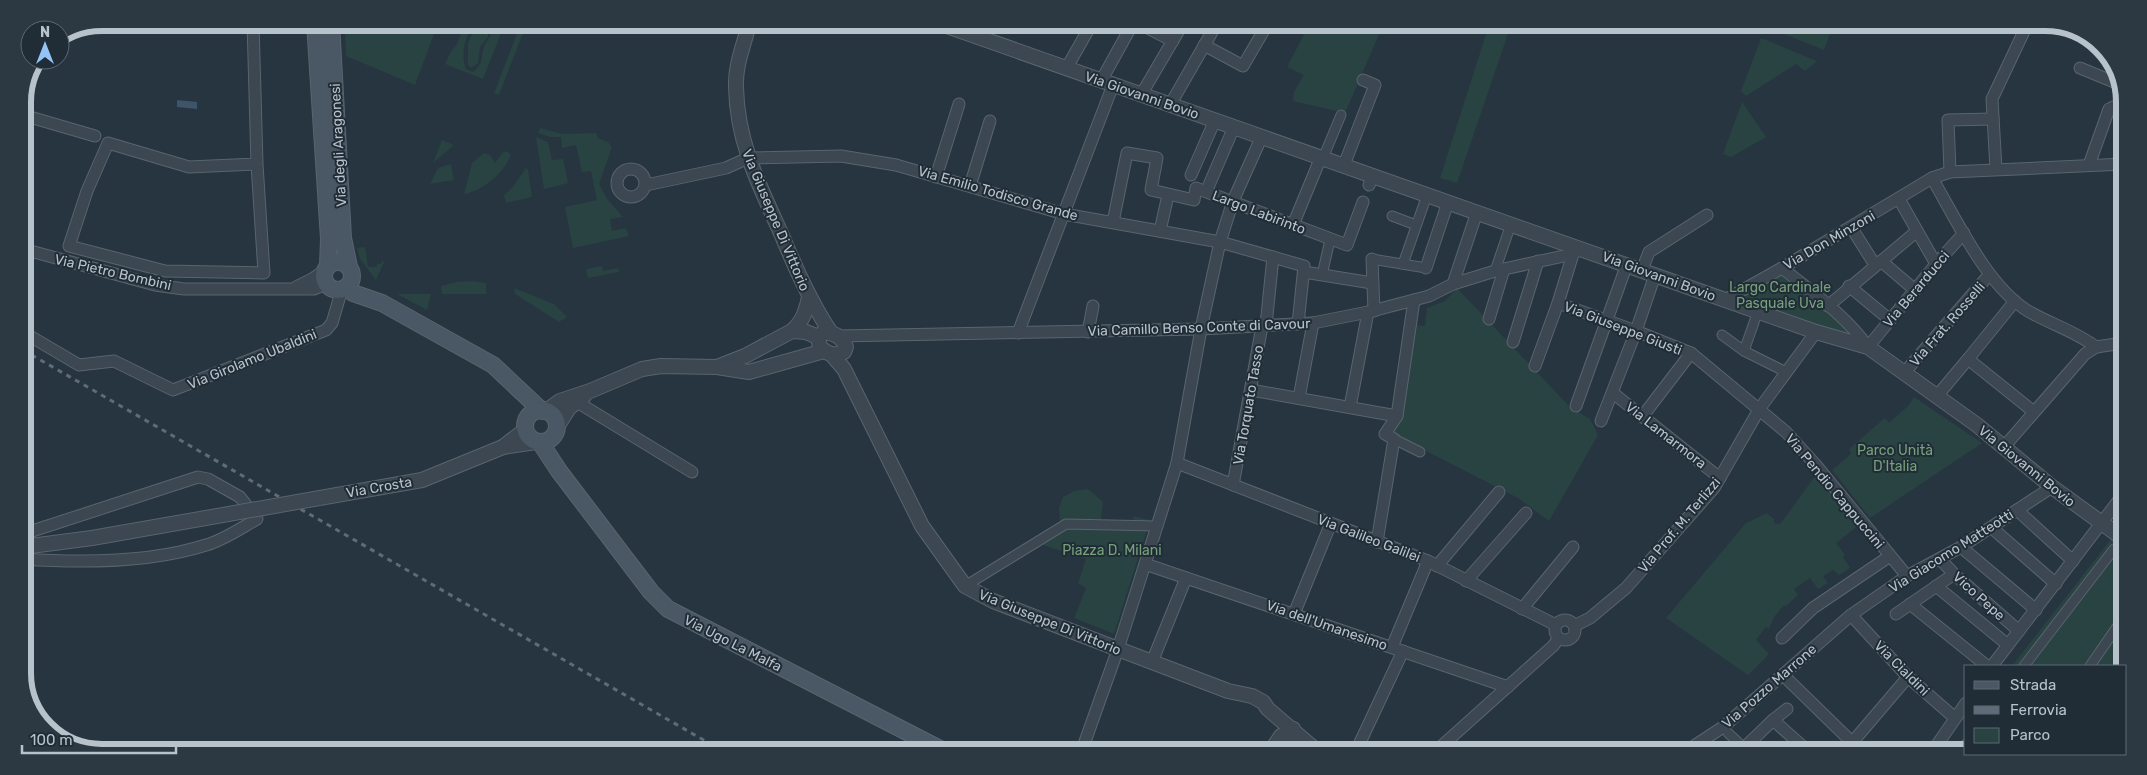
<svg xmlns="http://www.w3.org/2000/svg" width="2147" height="775" viewBox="0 0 2147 775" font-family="Rubik,sans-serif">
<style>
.green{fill:#294242}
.water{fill:#3e5569}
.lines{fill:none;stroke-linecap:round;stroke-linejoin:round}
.pedestrian-casing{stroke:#59656e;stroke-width:11}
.minor-casing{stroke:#59656e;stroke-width:13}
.tertiary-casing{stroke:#59656e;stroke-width:16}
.secondary-casing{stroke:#59656e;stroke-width:18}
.pedestrian{stroke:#3c4751;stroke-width:9}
.minor{stroke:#3c4751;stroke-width:11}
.tertiary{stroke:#3c4751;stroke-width:14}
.secondary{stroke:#4a5764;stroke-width:16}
.rail{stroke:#5e6b78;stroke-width:3;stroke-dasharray:5 5;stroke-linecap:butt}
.tertiary-bridge-casing{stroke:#59656e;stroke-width:16;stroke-linecap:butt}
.tertiary-bridge{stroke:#3c4751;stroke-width:14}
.labels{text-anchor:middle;stroke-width:4;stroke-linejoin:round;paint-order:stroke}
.street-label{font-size:14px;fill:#b8c2cb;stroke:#202c36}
.park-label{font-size:14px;fill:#77a07c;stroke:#202c36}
.rim{fill:none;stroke:#b8c2cb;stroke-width:6}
</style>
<rect width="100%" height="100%" fill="#273541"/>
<g class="green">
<path d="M465,23H470C472,32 467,35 465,43C463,52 463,60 466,69L473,72C482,65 481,60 483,50C486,37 493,39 493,23H505L483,79L445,64L450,53L457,44Z"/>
<polygon points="474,23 478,23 478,29 480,33 485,27 484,23 489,23 488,37 480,47 478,63 471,68 468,65 468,43 474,29"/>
<polygon points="521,23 527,23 499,95 494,93"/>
<polygon points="1309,25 1383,25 1345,113 1293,101 1294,92 1304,75 1287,67"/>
<polygon points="1489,25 1511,25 1457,183 1440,178"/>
<polygon points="437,26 415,85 346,56 345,32"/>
<polygon points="1764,26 1833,26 1824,50"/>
<polygon points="1761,38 1817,61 1805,71 1796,64 1746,96 1741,91"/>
<polygon points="1742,102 1766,137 1731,157 1723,154"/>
<polygon points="540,128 562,134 596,133 598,138 608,142 612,147 599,184 607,199 623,217 610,219 612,231 626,228 629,236 573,248 565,207 597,200 591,171 582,172 576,145 562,148 561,137 550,137 538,133"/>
<polygon points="536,137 548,142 552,160 563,159 568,183 544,189"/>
<polygon points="442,140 454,145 433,163"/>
<path d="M504,151L511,154C505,172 483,191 464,194L472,163L484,153L490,155L495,163Z"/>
<polygon points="451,164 454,180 430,184 438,168"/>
<polygon points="526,168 528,170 532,197 506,203 504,195 512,188"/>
<polygon points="365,247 368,267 377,267 377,264 381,264 382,260 384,262 376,280 360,259 357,248"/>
<polygon points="602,266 603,271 618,268 619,272 588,278 586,269"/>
<polygon points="1782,268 1851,328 1843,339 1725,300"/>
<polygon points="472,281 486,283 486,294 442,294 441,286 457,282"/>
<polygon points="514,288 554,304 567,317 559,322 515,294"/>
<polygon points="1457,288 1569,406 1590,419 1598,435 1549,521 1518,498 1393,434 1400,420 1414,325 1425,326 1427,308 1445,301"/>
<polygon points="397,294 431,294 427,310"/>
<polygon points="1914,397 1982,443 1870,518 1832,470 1851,454 1849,449 1885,418 1889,423 1909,405"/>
<polygon points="1818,472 1859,525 1836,543 1845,555 1843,557 1850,568 1839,575 1833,570 1823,576 1828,583 1818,589 1810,578 1794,589 1798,595 1786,606 1784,605 1774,617 1769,629 1766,627 1756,640 1769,654 1748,675 1666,618 1746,523 1767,513 1774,519 1774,523 1777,524 1781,523"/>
<polygon points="1088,489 1103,502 1101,521 1132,523 1134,516 1150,520 1114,634 1074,618 1086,588 1078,583 1086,559 1040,544 1060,523 1059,508 1063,497 1074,491"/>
<polygon points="2111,539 2121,545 2121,666 2012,666"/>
</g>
<polygon class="water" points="177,100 197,102 197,109 177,107"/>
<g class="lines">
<g class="pedestrian-casing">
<g id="pedestrian">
<polyline points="1323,158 1341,115"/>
<polyline points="1392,216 1416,225"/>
<polyline points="1372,259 1426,268"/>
<polyline points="1403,264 1427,195"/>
<polyline points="1495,271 1511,224"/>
<polyline points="1322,275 1330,240"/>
<polyline points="1722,335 1744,351 1786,372"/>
<polyline points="1744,351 1758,311"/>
<polyline points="1394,439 1420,452"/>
<polyline points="965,586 1066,524 1157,526"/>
<polyline points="2024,666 2114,549 2121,554"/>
<polyline points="2090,666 2121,621"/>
<polyline points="1728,733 1741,745"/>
<polyline points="1966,744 1966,751"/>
</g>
</g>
<g class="minor-casing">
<g id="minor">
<polyline points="253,23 257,164 264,273 165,271 69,246 87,191 108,143 189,167 257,164"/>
<polyline points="1142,25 1173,41"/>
<polyline points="2066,27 2077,32"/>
<polyline points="1204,45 1243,66 1267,25"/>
<polyline points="2080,68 2119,84"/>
<polyline points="1066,69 1091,25"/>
<polyline points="1101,81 1132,25"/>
<polyline points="1141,95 1182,25"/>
<polyline points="1170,105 1216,25"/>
<polyline points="2113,107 2124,111"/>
<polyline points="23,115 95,136"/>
<polyline points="1344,165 1375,85 1363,80"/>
<polyline points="2089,165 2109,109"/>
<circle cx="631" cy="183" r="14"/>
<polyline points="1996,169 1992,99 2026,27"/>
<polyline points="1950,172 1948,120 1993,119"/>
<polyline points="1191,175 1215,120"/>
<polyline points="936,177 959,104"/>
<path d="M1932,178C1956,219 1987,286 2028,311C2050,324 2075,331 2096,347L2123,343"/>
<polyline points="646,185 726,168 748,158 841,156 896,165 1064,214 1220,242 1304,266 1298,324"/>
<polyline points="1209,185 1234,127"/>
<polyline points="1369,185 1373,176"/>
<polyline points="970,186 990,121"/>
<polyline points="1899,199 1936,264"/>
<polyline points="1113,222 1127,153 1157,158 1151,190 1194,200 1196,188 1347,245 1363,202"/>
<polyline points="1293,225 1321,157"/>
<polyline points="1851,227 1875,265"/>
<polyline points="1160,231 1168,195"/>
<polyline points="23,249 155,285 184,289 314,289 326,284"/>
<polyline points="1372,259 1374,311"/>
<polyline points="1881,261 1915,290"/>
<polyline points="1426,268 1448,202"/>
<path d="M1782,268C1812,292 1846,316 1868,347L1936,264L1964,233"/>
<polyline points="1642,270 1649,252 1707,215"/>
<polyline points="1304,272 1372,283"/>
<polyline points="1453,284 1477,212"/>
<polyline points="1849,286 1890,320"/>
<polyline points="296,287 312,279 325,270"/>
<polyline points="1725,300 1782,268 1932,178 1950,172 2124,164"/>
<polyline points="2015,301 1968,359 2034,412"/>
<polyline points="1558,303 1636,331 1691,353 1786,432 1815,464 1907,576"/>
<polyline points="1828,306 1917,231"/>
<polyline points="1489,319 1504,269"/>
<polyline points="1266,325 1273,257"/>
<polyline points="23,332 79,365 114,361 173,390 326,330 332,323 342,289"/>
<polyline points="1088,332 1093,306"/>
<polyline points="1018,333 1113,85"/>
<polyline points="839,336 1201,329 1313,323 1368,312 1414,300 1429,296 1453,284 1495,271 1573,254 1580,249"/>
<polyline points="1513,342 1538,261"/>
<polyline points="1535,366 1558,303 1573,254"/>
<polyline points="1904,373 1989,275"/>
<polyline points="1251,390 1397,416"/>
<polyline points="1613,393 1720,478"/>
<polyline points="1937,396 1968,359"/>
<polyline points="1299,398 1313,323"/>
<polyline points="577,402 692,472"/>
<polyline points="1576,406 1627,264"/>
<polyline points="1350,407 1368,312"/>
<polyline points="1642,417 1691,353"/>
<polyline points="1601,421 1636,331 1655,275"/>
<polyline points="2003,448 2085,354 2096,347"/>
<polyline points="1177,463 1428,561 1556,625"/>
<polyline points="1233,485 1262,326"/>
<polyline points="2017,510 2073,561"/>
<polyline points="1992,528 2056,584"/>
<path d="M23,534L198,477L208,479L240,497L257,519C241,528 224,540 206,545C150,563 81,563 23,559"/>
<polyline points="1377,542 1394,439 1385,434 1397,416 1414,300"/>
<polyline points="1961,547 2036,610"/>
<polyline points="1940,559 1954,574 2019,631"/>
<polyline points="1145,564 1508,687"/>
<polyline points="1437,566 1499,492"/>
<polyline points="1466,581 1526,513"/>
<polyline points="1936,586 2008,645"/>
<polyline points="1910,604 1987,666"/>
<polyline points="1522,609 1573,547"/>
<polyline points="1294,614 1331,523"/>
<polyline points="1896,614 1954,574"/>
<polyline points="1851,615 1908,677 1955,718"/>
<circle cx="1565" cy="630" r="10"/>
<polyline points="1574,626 1590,618 1626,588 1714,488 1760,408 1816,332"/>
<polyline points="1782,638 1813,608 1890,556"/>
<polyline points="1392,647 1428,561"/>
<polyline points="1152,662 1186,578"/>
<polyline points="1992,666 2122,496"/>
<polyline points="1783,675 1862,752"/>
<polyline points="1773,720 1787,709"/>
<polyline points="1856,738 1908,677"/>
<polyline points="1744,748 1773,720 1809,752"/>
<polyline points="1082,750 1118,649 1177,463 1201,329 1220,242 1233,201 1262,136"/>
<polyline points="1356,751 1403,651"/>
<polyline points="1436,751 1553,646 1559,638"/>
<polyline points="1685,752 1723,727 1851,615 1907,576 1961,547 2052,487"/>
<polyline points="1932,752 1966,703"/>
</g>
</g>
<g class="tertiary-casing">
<g id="tertiary">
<path d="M749,24C744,45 735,65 736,87C737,141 758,183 780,231C795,267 810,301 831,333"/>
<polyline points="941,24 1816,332 1868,347 1977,425 2052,487 2121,537"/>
<path d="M792,331C803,321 806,311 809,297"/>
<path d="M824,332C834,333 843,337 846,347L844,352C835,357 827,354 820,347L818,337Z"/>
<polyline points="832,355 844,369 922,526 965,586 993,601 1118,649 1228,691 1252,696 1263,702 1268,709 1317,751"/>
<polyline points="717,367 745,356 792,331 806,332 818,337"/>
<polyline points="546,411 560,401 590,391 642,369 661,366 717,367 749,372 824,351"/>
<polyline points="557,427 569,408 584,396"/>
<polyline points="504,446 525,430"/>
<polyline points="503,447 536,442"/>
<polyline points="1271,751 1281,736 1293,729"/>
<polyline points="1284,751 1290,743 1293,729"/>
</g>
</g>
<g class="secondary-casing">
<g id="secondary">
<polyline points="315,23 329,239 328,266"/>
<polyline points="331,23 343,238 349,267"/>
<circle cx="338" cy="276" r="14"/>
<polyline points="346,287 353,293 382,303 493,365 542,411"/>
<circle cx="541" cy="426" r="16"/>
<polyline points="540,442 559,471 651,592 668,609 942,750"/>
</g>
</g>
<use href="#pedestrian" class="pedestrian"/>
<use href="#minor" class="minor"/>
<use href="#tertiary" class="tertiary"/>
<use href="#secondary" class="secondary"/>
<polyline class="rail" points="23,350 721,750"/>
<g class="tertiary-bridge-casing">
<polyline id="tertiary-bridge" points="23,547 92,538 422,480 503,447"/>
</g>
<use href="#tertiary-bridge" class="tertiary-bridge"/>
</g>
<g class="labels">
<g class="street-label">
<text transform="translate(1142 95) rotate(19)" y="5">Via Giovanni Bovio</text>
<text transform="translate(338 145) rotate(-93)" y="5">Via degli Aragonesi</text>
<text transform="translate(998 193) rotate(16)" y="5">Via Emilio Todisco Grande</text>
<text transform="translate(1259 212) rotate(21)" y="5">Largo Labirinto</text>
<text transform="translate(776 220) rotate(67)" y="5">Via Giuseppe Di Vittorio</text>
<text transform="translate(1829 240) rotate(-30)" y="5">Via Don Minzoni</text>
<text transform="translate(113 272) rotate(13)" y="5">Via Pietro Bombini</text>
<text transform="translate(1659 276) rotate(20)" y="5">Via Giovanni Bovio</text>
<text transform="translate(1916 289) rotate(-50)" y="5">Via Berarducci</text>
<text transform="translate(1947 324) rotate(-49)" y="5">Via Frat. Rosselli</text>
<text transform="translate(1199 327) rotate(-2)" y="5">Via Camillo Benso Conte di Cavour</text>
<text transform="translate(1623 328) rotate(21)" y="5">Via Giuseppe Giusti</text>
<text transform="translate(252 359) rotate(-22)" y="5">Via Girolamo Ubaldini</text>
<text transform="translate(1248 405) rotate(-80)" y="5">Via Torquato Tasso</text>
<text transform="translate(1666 435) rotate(38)" y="5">Via Lamarmora</text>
<text transform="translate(2027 466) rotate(39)" y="5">Via Giovanni Bovio</text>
<text transform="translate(379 487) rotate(-10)" y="5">Via Crosta</text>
<text transform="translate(1835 491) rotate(50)" y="5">Via Pendio Cappuccini</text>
<text transform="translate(1679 525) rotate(-50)" y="5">Via Prof. M. Terlizzi</text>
<text transform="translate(1369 538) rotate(21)" y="5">Via Galileo Galilei</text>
<text transform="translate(1951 551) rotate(-32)" y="5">Via Giacomo Matteotti</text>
<text transform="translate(1979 596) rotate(42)" y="5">Vico Pepe</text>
<text transform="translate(1050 622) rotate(22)" y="5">Via Giuseppe Di Vittorio</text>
<text transform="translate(1327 625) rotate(19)" y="5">Via dell'Umanesimo</text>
<text transform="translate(733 643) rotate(27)" y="5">Via Ugo La Malfa</text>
<text transform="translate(1902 668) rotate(45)" y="5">Via Cialdini</text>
<text transform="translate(1769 686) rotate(-41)" y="5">Via Pozzo Marrone</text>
</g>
<g class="park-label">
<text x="1780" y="292">Largo Cardinale<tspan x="1780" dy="16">Pasquale Uva</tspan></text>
<text x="1895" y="455">Parco Unità<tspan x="1895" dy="16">D'Italia</tspan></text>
<text x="1112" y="555">Piazza D. Milani</text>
</g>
</g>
<path d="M0 0H2147V775H0ZM102 31H2045A71 71 0 0 1 2116 102V673A71 71 0 0 1 2045 744H102A71 71 0 0 1 31 673V102A71 71 0 0 1 102 31Z" fill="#2c3842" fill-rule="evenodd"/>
<path class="rim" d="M102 31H2045A71 71 0 0 1 2116 102V673A71 71 0 0 1 2045 744H102A71 71 0 0 1 31 673V102A71 71 0 0 1 102 31Z"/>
<rect x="1964" y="665" width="162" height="90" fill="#202c36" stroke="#5d6872"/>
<rect x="1974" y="681" width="25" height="8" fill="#4a5764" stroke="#5d6872"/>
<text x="2010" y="690" font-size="15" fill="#b8c2cb">Strada</text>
<rect x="1974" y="706" width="25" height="8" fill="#5e6b78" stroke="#5d6872"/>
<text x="2010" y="715" font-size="15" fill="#b8c2cb">Ferrovia</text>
<rect x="1974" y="728" width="25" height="15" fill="#294242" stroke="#5d6872"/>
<text x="2010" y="740" font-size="15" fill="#b8c2cb">Parco</text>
<g transform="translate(45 45)"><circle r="24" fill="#202c36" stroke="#5d6872"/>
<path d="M0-4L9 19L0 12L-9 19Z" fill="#94c4f5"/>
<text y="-8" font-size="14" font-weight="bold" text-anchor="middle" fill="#b8c2cb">N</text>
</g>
<path d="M22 745v8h154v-8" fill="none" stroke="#b8c2cb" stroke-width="2.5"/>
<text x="30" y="745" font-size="15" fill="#b8c2cb" stroke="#202c36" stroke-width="4" paint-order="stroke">100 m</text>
</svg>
